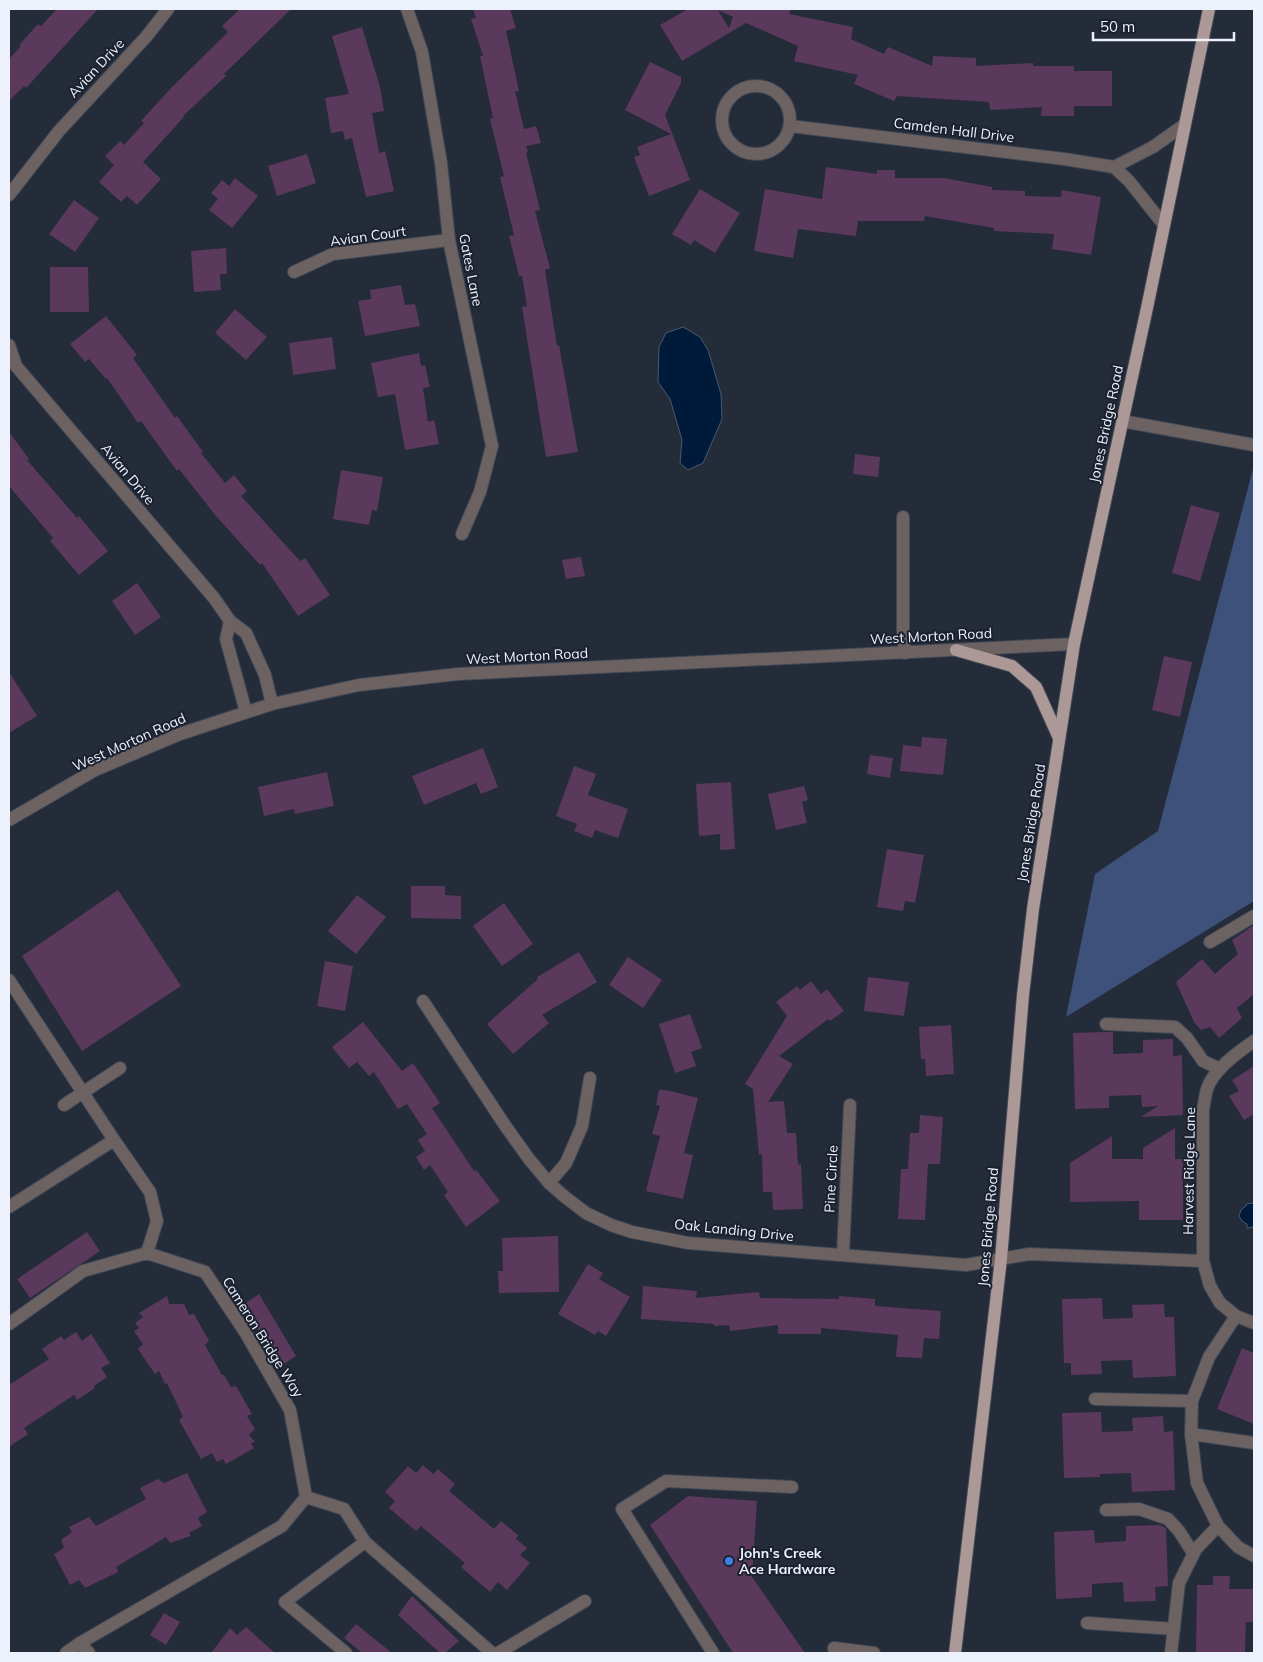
<svg xmlns="http://www.w3.org/2000/svg" width="1263" height="1662" viewBox="0 0 1263 1662" font-family="Mulish,sans-serif">
<style>
.forest{fill:#3e517a}
.water{fill:#001a39;stroke:#475a73}
.building{fill:#5a395d;fill-rule:evenodd}
.lines{fill:none;stroke-linecap:round;stroke-linejoin:round}
.minor-casing{stroke:#404754;stroke-width:14}
.major-casing{stroke:#404754;stroke-width:14}
.minor{stroke:#6c6262;stroke-width:12}
.major{stroke:#ac9897;stroke-width:12}
.shop-dot{fill:#3f7fe0;stroke:#1b212f;stroke-width:2}
.labels{text-anchor:middle;stroke-width:4;stroke-linejoin:round;paint-order:stroke}
.street-label{font-size:14px;fill:#ecf1fb;stroke:#1b212f}
.poi-label{font-size:14px;font-weight:bold;fill:#ecf1fb;stroke:#1b212f;text-anchor:start}
</style>
<rect width="100%" height="100%" fill="#242b39"/>
<polygon class="forest" points="1254,465 1254,901 1066,1017 1095,874 1158,831"/>
<g class="water">
<polygon points="683,327 700,337 708,350 721,394 722,419 703,463 688,470 680,463 682,440 670,399 658,382 659,347 666,333"/>
<polygon points="1254,1203 1254,1227 1247,1228 1247,1224 1242,1221 1239,1216 1241,1210 1246,1206 1246,1204"/>
</g>
<g class="building">
<polygon points="57,9 98,9 26,88 24,86 9,101 9,59 21,46 19,45 38,24 41,26"/>
<polygon points="240,9 291,9 224,74 226,76 183,116 184,117 143,162 161,179 137,205 127,196 121,202 99,182 114,165 105,156 120,141 124,145 144,123 141,121 172,87 228,32 222,26"/>
<polygon points="473,9 510,9 516,28 506,31 519,91 515,91 524,129 536,126 541,143 526,146 528,152 526,153 540,210 535,211 550,268 545,270 557,346 559,345 578,452 546,457 522,307 527,306 522,276 519,276 509,236 514,235 500,177 504,176 490,119 493,118 480,56 483,56 471,19 476,18"/>
<path d="M688,9H791L789,14L853,27L851,39L884,54L888,47L932,66L933,56L976,58V66L1033,63V66H1074V71H1112V106H1074V116H1041L1042,107L990,110L989,102L897,96L894,101L854,84L858,75L794,61L798,46L746,23L682,61L660,25ZM718,10L733,17L729,28Z"/>
<polygon points="362,27 380,87 384,111 372,113 379,153 385,151 394,191 366,197 352,138 345,140 343,131 331,133 325,98 349,94 332,36"/>
<polygon points="650,62 681,77 681,83 665,115 690,180 649,196 634,157 640,155 637,147 671,134 625,110"/>
<polygon points="307,154 316,183 277,196 268,166"/>
<polygon points="826,167 877,174 877,170 895,170 895,178 944,178 992,187 992,190 1025,191 1025,196 1061,197 1062,190 1101,197 1091,255 1052,249 1054,234 994,231 994,228 925,216 924,221 858,221 856,236 798,229 793,258 754,251 765,189 822,199"/>
<polygon points="235,178 258,196 232,228 209,210 218,199 211,193 222,180 229,186"/>
<polygon points="700,189 740,213 715,253 694,240 691,245 672,234"/>
<polygon points="74,200 99,218 75,252 49,234"/>
<polygon points="226,248 227,274 220,274 221,290 194,292 191,251"/>
<polygon points="50,267 88,267 89,312 50,312"/>
<polygon points="401,285 405,305 415,304 420,326 365,336 358,301 371,299 370,290"/>
<polygon points="235,309 267,337 246,360 215,333"/>
<polygon points="106,316 137,355 133,358 175,418 177,416 203,452 201,453 225,483 234,475 247,491 241,496 300,561 305,558 330,595 298,616 262,563 260,565 216,516 179,469 177,471 141,421 138,423 107,378 106,379 89,359 85,362 70,344"/>
<polygon points="332,337 336,369 293,375 289,343"/>
<polygon points="419,353 421,366 425,365 430,387 423,388 428,422 434,420 439,444 405,450 395,394 378,397 371,363"/>
<polygon points="9,432 29,459 27,460 77,518 79,516 108,551 79,575 50,541 53,538 9,486"/>
<polygon points="855,454 880,457 878,477 853,474"/>
<polygon points="341,470 383,477 377,511 372,510 369,525 333,519"/>
<polygon points="1191,505 1220,513 1200,581 1172,573"/>
<polygon points="581,557 585,576 566,579 562,560"/>
<polygon points="137,583 161,617 135,635 112,601"/>
<polygon points="1164,656 1192,662 1180,717 1152,710"/>
<polygon points="9,672 37,716 9,733"/>
<polygon points="922,737 947,739 943,775 900,771 903,745 921,747"/>
<polygon points="483,748 498,787 481,794 476,783 424,805 412,776"/>
<polygon points="870,755 893,758 890,778 867,774"/>
<polygon points="574,766 596,774 588,795 628,809 618,838 595,830 592,838 574,831 577,824 556,816"/>
<polygon points="327,772 334,806 295,814 294,809 264,816 258,787"/>
<polygon points="731,782 735,849 720,850 720,834 699,836 696,784"/>
<polygon points="804,786 808,800 802,802 807,823 776,830 768,794"/>
<polygon points="887,849 924,855 915,903 905,901 903,911 877,907"/>
<polygon points="411,886 445,886 445,895 461,896 461,919 411,918"/>
<polygon points="118,890 181,986 82,1051 22,956"/>
<polygon points="357,895 386,917 356,954 328,931"/>
<polygon points="504,903 533,944 502,966 473,926"/>
<polygon points="1254,925 1254,994 1237,1008 1242,1018 1219,1038 1210,1027 1201,1030 1194,1022 1176,982 1202,959 1215,974 1238,954 1232,940"/>
<polygon points="579,952 597,982 542,1015 549,1023 513,1054 487,1024 538,979 537,977"/>
<polygon points="628,957 662,980 643,1008 609,985"/>
<polygon points="325,961 353,966 345,1011 317,1006"/>
<polygon points="868,977 909,982 904,1016 864,1011"/>
<polygon points="811,981 821,994 827,989 844,1011 830,1021 828,1019 779,1056 793,1064 768,1102 784,1101 787,1133 796,1133 798,1165 801,1164 803,1209 773,1210 772,1192 763,1192 762,1154 759,1155 753,1089 745,1084 787,1016 776,1002 797,986 800,990"/>
<polygon points="690,1014 702,1048 691,1052 696,1066 675,1073 659,1024"/>
<polygon points="363,1022 402,1071 413,1063 440,1103 432,1108 474,1171 476,1170 500,1201 466,1227 444,1195 448,1192 430,1165 424,1170 416,1157 425,1151 418,1140 427,1134 407,1104 398,1109 374,1072 369,1076 357,1062 349,1068 332,1047"/>
<polygon points="951,1025 954,1074 926,1076 925,1059 921,1059 919,1027"/>
<polygon points="1104,1032 1113,1032 1113,1054 1143,1053 1143,1040 1173,1039 1173,1056 1182,1055 1183,1115 1141,1117 1158,1106 1142,1107 1141,1095 1109,1096 1109,1108 1075,1109 1073,1033"/>
<polygon points="1254,1066 1254,1117 1253,1115 1244,1120 1229,1096 1239,1091 1232,1080"/>
<polygon points="659,1090 666,1090 698,1098 684,1153 693,1155 683,1199 646,1191 660,1136 652,1134 660,1106 656,1105"/>
<polygon points="920,1115 943,1117 940,1164 928,1164 925,1220 898,1219 901,1169 908,1169 910,1133 919,1133"/>
<polygon points="1175,1128 1175,1159 1183,1159 1183,1220 1139,1220 1139,1201 1070,1202 1070,1163 1112,1136 1112,1159 1143,1159 1143,1148"/>
<polygon points="87,1232 100,1251 30,1298 17,1279"/>
<polygon points="558,1236 559,1292 499,1293 498,1271 503,1271 502,1238"/>
<polygon points="588,1264 603,1273 599,1279 630,1297 606,1336 598,1331 595,1335 558,1314"/>
<polygon points="643,1286 697,1291 696,1298 759,1292 760,1298 839,1299 839,1296 875,1299 875,1306 941,1311 939,1339 924,1338 922,1358 896,1357 898,1335 821,1328 821,1334 778,1334 778,1325 730,1331 729,1325 714,1326 714,1324 641,1319"/>
<polygon points="259,1294 296,1356 281,1366 243,1305"/>
<polygon points="167,1296 169,1304 184,1304 189,1315 194,1314 209,1341 205,1345 222,1375 224,1375 231,1387 236,1386 252,1414 247,1416 255,1429 249,1435 255,1442 251,1443 254,1448 226,1464 223,1459 217,1462 212,1453 201,1459 179,1420 183,1417 167,1383 165,1384 159,1371 155,1374 138,1349 143,1344 134,1331 139,1328 135,1323 143,1317 139,1313"/>
<polygon points="1102,1298 1103,1319 1133,1318 1132,1305 1164,1304 1165,1317 1174,1317 1176,1376 1133,1378 1132,1360 1101,1361 1102,1374 1071,1375 1071,1363 1064,1363 1062,1299"/>
<polygon points="76,1332 82,1341 91,1334 110,1363 101,1368 107,1377 94,1386 95,1388 77,1400 74,1395 24,1428 28,1434 9,1447 9,1385 49,1359 42,1349 61,1336 64,1340"/>
<polygon points="1242,1348 1254,1353 1254,1424 1217,1409"/>
<polygon points="1101,1412 1102,1432 1133,1431 1132,1418 1163,1416 1164,1432 1173,1431 1175,1490 1132,1492 1131,1473 1100,1474 1100,1477 1064,1478 1062,1413"/>
<polygon points="423,1465 433,1474 438,1469 455,1484 449,1491 494,1529 501,1521 518,1535 516,1539 527,1548 520,1555 530,1563 507,1590 498,1582 490,1592 461,1567 465,1563 421,1526 416,1531 389,1508 395,1501 385,1492 408,1466 416,1473"/>
<polygon points="187,1473 207,1512 198,1518 202,1526 189,1533 191,1536 170,1543 166,1537 116,1567 118,1572 85,1588 79,1580 70,1585 54,1554 64,1548 61,1540 72,1532 69,1527 89,1517 96,1526 146,1499 140,1488 158,1479 164,1483"/>
<polygon points="688,1496 757,1501 752,1577 805,1653 733,1653 650,1525"/>
<polygon points="1160,1525 1166,1528 1168,1586 1155,1587 1156,1601 1124,1602 1123,1582 1092,1584 1092,1597 1056,1599 1054,1532 1094,1530 1095,1543 1126,1541 1126,1526"/>
<polygon points="1213,1576 1230,1576 1229,1589 1253,1589 1253,1622 1246,1622 1245,1653 1196,1653 1197,1585 1213,1585"/>
<polygon points="412,1596 459,1641 445,1653 440,1653 398,1615"/>
<polygon points="164,1613 180,1622 166,1645 150,1635"/>
<polygon points="356,1624 392,1653 362,1653 344,1638"/>
<polygon points="246,1627 275,1653 211,1653 230,1628 237,1635"/>
</g>
<g class="lines">
<g class="minor-casing">
<g id="minor">
<polyline points="407,9 422,52 441,163 449,240 492,446 480,492 462,534"/>
<circle cx="756" cy="120" r="34"/>
<polyline points="790,126 1064,159 1114,167"/>
<polyline points="9,195 59,131 146,37 168,9"/>
<polyline points="1164,225 1129,181 1114,167 1153,147 1184,125"/>
<polyline points="294,272 333,254 449,240"/>
<polyline points="9,345 16,366 214,598 230,621 246,633 265,675 272,704"/>
<polyline points="1122,421 1254,445"/>
<polyline points="903,517 903,631 905,653"/>
<polyline points="230,621 226,639 246,712"/>
<polyline points="9,820 95,770 180,734 272,704 359,685 458,674 1074,644"/>
<polyline points="1210,942 1254,916"/>
<polyline points="9,980 114,1140"/>
<polyline points="423,1001 504,1124 529,1159 549,1183 565,1197 586,1213 611,1225 632,1232 688,1243 966,1265 1029,1254 1203,1261"/>
<polyline points="1106,1024 1175,1027 1187,1038 1203,1061 1220,1069"/>
<path d="M1254,1041C1238,1052 1213,1070 1207,1089C1205,1095 1205,1102 1203,1109V1261L1210,1286L1220,1303L1236,1316L1254,1323"/>
<polyline points="64,1105 120,1068"/>
<polyline points="549,1183 566,1163 582,1126 590,1078"/>
<polyline points="9,1207 114,1140 150,1192 157,1221 147,1253"/>
<polyline points="843,1254 850,1105"/>
<polyline points="1236,1316 1209,1357 1192,1401 1191,1434 1197,1483 1218,1526 1238,1547 1254,1556"/>
<polyline points="9,1324 83,1271 147,1253 205,1272 245,1332 290,1410 306,1497 282,1526 80,1643 66,1653"/>
<polyline points="1095,1399 1192,1401"/>
<polyline points="1191,1434 1254,1443"/>
<polyline points="306,1497 344,1509 365,1542 492,1653"/>
<polyline points="1106,1510 1139,1509 1168,1519 1179,1531 1193,1553"/>
<polyline points="1087,1623 1174,1629"/>
<polyline points="80,1643 89,1653"/>
<polyline points="346,1653 285,1602 365,1542"/>
<polyline points="498,1653 585,1601"/>
<polyline points="713,1653 622,1509 666,1481 792,1487"/>
<polyline points="835,1653 834,1648 874,1653"/>
<polyline points="1171,1653 1179,1583 1196,1549 1218,1526"/>
</g>
</g>
<g class="major-casing">
<g id="major">
<polyline points="956,650 1012,666 1036,687 1059,738"/>
<polyline points="955,1653 1001,1259 1023,995 1033,909 1074,644 1147,308 1209,9"/>
</g>
</g>
<use href="#minor" class="minor"/>
<use href="#major" class="major"/>
</g>
<circle class="shop-dot" cx="729" cy="1561" r="5"/>
<g class="labels">
<g class="street-label">
<text transform="translate(96 68) rotate(-47)" y="5">Avian Drive</text>
<text transform="translate(954 130) rotate(7)" y="5">Camden Hall Drive</text>
<text transform="translate(368 236) rotate(-8)" y="5">Avian Court</text>
<text transform="translate(471 270) rotate(79)" y="5">Gates Lane</text>
<text transform="translate(1106 424) rotate(-78)" y="5">Jones Bridge Road</text>
<text transform="translate(128 474) rotate(50)" y="5">Avian Drive</text>
<text transform="translate(931 636) rotate(-3)" y="5">West Morton Road</text>
<text transform="translate(527 656) rotate(-3)" y="5">West Morton Road</text>
<text transform="translate(129 742) rotate(-24)" y="5">West Morton Road</text>
<text transform="translate(1031 823) rotate(-81)" y="5">Jones Bridge Road</text>
<text transform="translate(1189 1171) rotate(-89)" y="5">Harvest Ridge Lane</text>
<text transform="translate(831 1179) rotate(-87)" y="5">Pine Circle</text>
<text transform="translate(988 1227) rotate(-85)" y="5">Jones Bridge Road</text>
<text transform="translate(734 1230) rotate(6)" y="5">Oak Landing Drive</text>
<text transform="translate(263 1337) rotate(58)" y="5">Cameron Bridge Way</text>
</g>
<g class="poi-label">
<text x="739" y="1558">John's Creek<tspan x="739" dy="16">Ace Hardware</tspan></text>
</g>
</g>
<rect width="1263" height="1662" fill="none" stroke="#ecf1fb" stroke-width="20"/>
<path d="M1093 32v8h141v-8" fill="none" stroke="#ecf1fb" stroke-width="2.5"/>
<text x="1100" y="32" font-size="15" fill="#ecf1fb" stroke="#1b212f" stroke-width="4" paint-order="stroke">50 m</text>
</svg>
